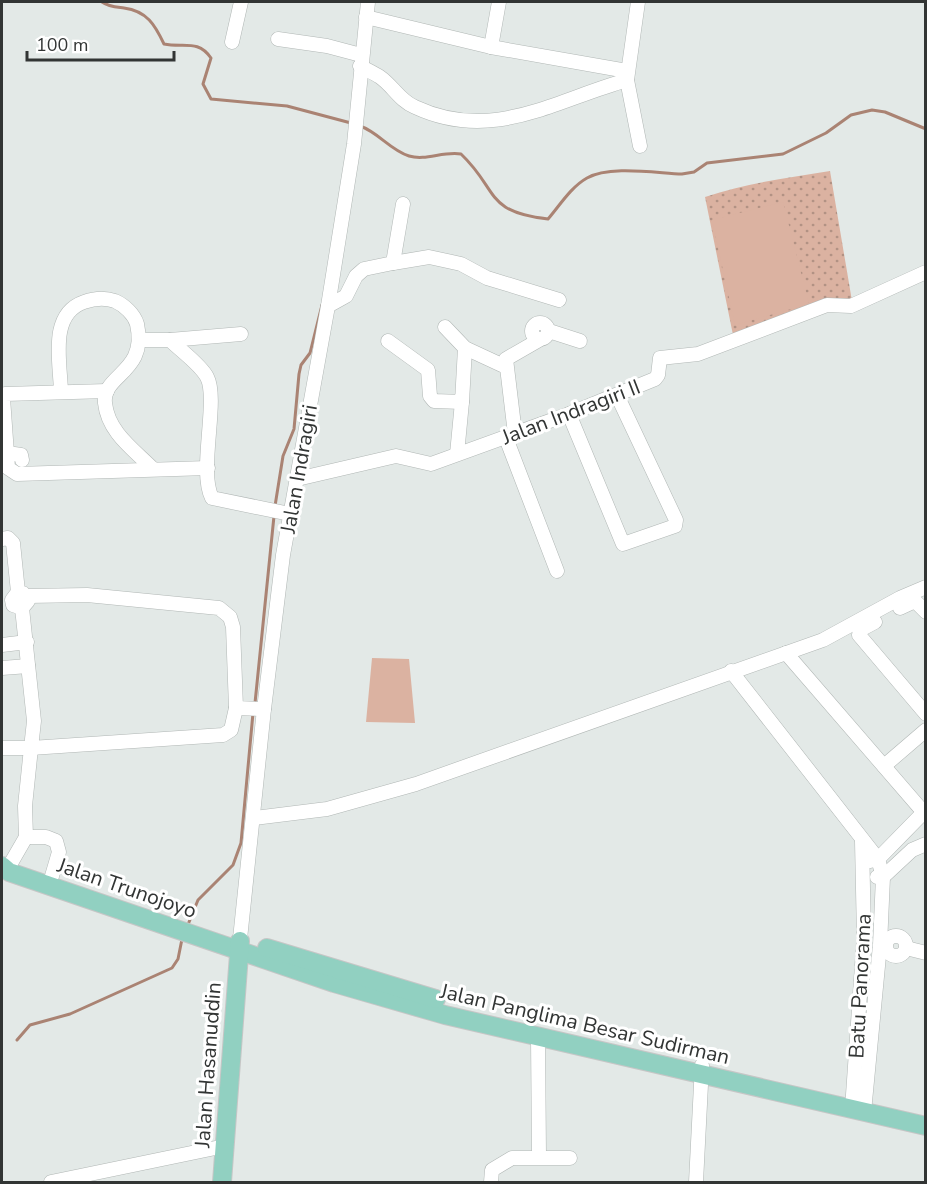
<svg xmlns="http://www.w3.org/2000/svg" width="927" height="1184" viewBox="0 0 927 1184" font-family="'Nunito Sans',sans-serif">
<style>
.grass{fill:url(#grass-dots)}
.pitch{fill:#dbb2a1}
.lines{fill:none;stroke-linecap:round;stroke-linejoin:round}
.stream{stroke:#aa8373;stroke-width:3}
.minor-casing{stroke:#b1b7b5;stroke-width:15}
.major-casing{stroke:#c6c6c6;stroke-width:20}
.minor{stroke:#fff;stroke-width:14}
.major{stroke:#91d0c1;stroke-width:18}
.labels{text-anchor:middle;stroke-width:6;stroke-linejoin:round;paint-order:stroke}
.street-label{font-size:21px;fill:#323534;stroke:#fff}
</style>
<defs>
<pattern id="grass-dots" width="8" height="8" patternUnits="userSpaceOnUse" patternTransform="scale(1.5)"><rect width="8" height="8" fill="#dbb2a1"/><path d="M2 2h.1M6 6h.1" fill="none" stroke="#b29284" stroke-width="1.8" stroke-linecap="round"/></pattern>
</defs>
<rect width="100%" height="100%" fill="#e3e9e7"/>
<path class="grass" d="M830,171L852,301L733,335L705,197C746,183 787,178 830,171Z"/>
<g class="pitch">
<polygon points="783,202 809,304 735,325 712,220"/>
<polygon points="372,658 409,659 415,723 366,722"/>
</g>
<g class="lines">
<g class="stream">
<path d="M102,2C109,7 116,7 124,8C147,11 155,25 164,44C184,48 198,39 211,58L203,84L211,99L287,106L351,123"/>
<path d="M360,126C378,132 390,150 409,156C426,161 443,151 461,154C499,190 484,212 548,219C560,205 571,187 587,178C609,165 656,173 682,174L694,172L707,163L783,154L826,133L851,115L872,110L885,112L926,129"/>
<polyline points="275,506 283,456 294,429 299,374 301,365 310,353 322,305"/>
<polyline points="255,703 274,516"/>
<polyline points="187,927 198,900 233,865 241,843 253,713"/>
<polyline points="17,1040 30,1025 70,1014 172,968 178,959 182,939"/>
</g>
<g class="minor-casing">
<g id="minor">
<polyline points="638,2 627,80 640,146"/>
<polyline points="366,17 491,47 627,71"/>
<polyline points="278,39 327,46 361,55"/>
<polyline points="232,42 241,2"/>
<polyline points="491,47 499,2"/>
<path d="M360,66C367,70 374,73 380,77C393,86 400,101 415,107C492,143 553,101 627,80"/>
<polyline points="393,263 429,257 461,264 487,278 559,300"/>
<polyline points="328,306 346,296 356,276 364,269 393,263 403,204"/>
<circle cx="540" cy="331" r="8"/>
<polyline points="445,327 465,348 506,367"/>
<polyline points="549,331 580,341"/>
<path d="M140,340H170C181,351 200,364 207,377C219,400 198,471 212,498L290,514"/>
<polyline points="170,340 241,334"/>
<polyline points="388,341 428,370 430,396 434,401 462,402 465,348"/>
<path d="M61,391C60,361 49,314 84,302C95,298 104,297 115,301C124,305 134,314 137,324C148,373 102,374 105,403C108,432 133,449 152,468"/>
<polyline points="107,391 5,394 3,398 8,468 17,474 208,468"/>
<polyline points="569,414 623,544 675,526 676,520 617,395"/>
<polyline points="515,434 506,359 539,340"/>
<polyline points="506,438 557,571"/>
<polyline points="7,453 21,455 22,460"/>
<polyline points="457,454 462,402"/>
<polyline points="297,479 396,456 431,464 569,414 655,379 658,375 660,358 698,354 827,305 851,306 926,272"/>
<polyline points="2,539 8,538 13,543 18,592 12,600 13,605 22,608 28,601 23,593 18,592"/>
<polyline points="27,596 87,595 219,608 230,617 233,627 236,708 264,709"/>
<polyline points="22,608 34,721 31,748 223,735 231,730 236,708"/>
<polyline points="900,608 915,601 926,612"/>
<polyline points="875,622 860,630 859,635 926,714"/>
<polyline points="2,645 27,642"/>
<polyline points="786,653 926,815"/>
<polyline points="2,668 28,666"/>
<polyline points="731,671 878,859 883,877 880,945 864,1112"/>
<polyline points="2,748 31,748 25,806 26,837 11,863"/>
<polyline points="884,766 926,730"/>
<polyline points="254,818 327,809 416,784 823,640 900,598 926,587"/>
<polyline points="26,837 46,837 56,841 59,852 52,876"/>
<polyline points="870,861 878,859 923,813"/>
<polyline points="877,877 883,877 912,850 926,844"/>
<circle cx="896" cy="946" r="10"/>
<polyline points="240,939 264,709 283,555 328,306 354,144 368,2"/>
<polyline points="906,948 926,953"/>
<polyline points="538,1037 539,1157"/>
<polyline points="852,1109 864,937 862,841"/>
<polyline points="51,1182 225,1146"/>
<polyline points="491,1182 492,1170 512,1158 570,1158"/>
<polyline points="696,1182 702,1065"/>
</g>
</g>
<g class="major-casing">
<g id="major">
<polyline points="2,866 9,872 334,983 445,1015 926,1126"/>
<polyline points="267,948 436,999"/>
<polyline points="222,1182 240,941"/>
</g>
</g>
<use href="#minor" class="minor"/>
<use href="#major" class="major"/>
</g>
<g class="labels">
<g class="street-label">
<text transform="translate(571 412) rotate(-21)" y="7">Jalan Indragiri II</text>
<text transform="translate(299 469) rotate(-80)" y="7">Jalan Indragiri</text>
<text transform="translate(127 888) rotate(19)" y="7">Jalan Trunojoyo</text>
<text transform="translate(860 986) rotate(-87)" y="7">Batu Panorama</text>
<text transform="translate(585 1024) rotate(13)" y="7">Jalan Panglima Besar Sudirman</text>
<text transform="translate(208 1065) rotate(-86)" y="7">Jalan Hasanuddin</text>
</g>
</g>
<rect width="927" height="1184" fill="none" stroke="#323534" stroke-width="6"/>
<path d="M27 51v9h147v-9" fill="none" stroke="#323534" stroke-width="3"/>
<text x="36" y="51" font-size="18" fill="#323534" stroke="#ffffff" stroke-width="4.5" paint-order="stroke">100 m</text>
</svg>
